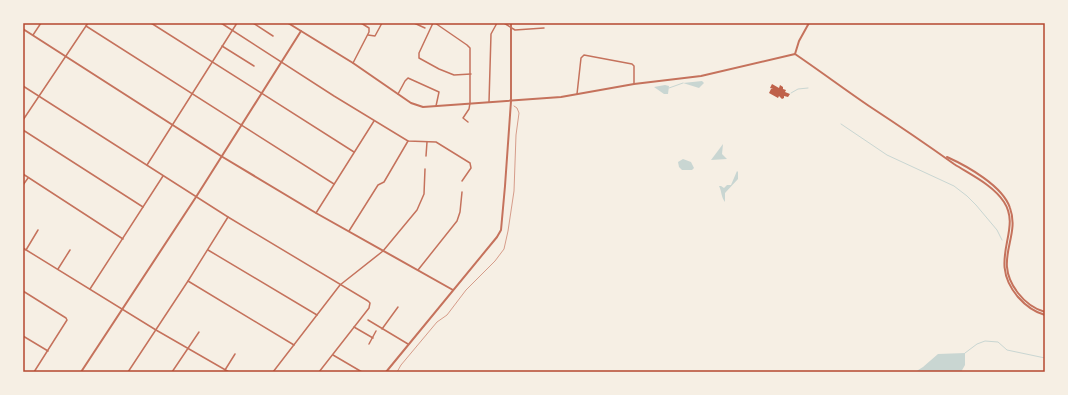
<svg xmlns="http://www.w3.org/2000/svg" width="1068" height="395" viewBox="0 0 1068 395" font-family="'Work Sans',sans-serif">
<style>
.water{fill:#c9d6d2}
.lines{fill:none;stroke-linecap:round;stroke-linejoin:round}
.stream{stroke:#c9d6d2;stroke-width:1}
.building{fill:#bf614a}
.path{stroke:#b5482f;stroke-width:0.5}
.minor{stroke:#c5725c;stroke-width:1.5}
.tertiary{stroke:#c5725c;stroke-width:2}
.neatline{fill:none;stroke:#b5482f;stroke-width:1.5}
</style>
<rect width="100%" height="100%" fill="#f6efe4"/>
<g class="water">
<polygon points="702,81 704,83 699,88 683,83"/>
<polygon points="665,85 669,86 668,94 664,94 654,87"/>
<polygon points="723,144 722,154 727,159 711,160"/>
<polygon points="683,159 691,162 694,168 692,170 682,170 679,167 678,162"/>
<path d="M737,171L738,172V179L725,193V202C721,197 722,192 719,186H721L724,188L727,185H731Z"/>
<polygon points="965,353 965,365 961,372 915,372 923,367 938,354"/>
</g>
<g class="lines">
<g class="stream">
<polyline points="669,88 683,83"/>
<polyline points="791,93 798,89 808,88"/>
<polyline points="841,124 887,155 954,186 967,196 976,205 997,230 1002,240"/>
<polyline points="965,353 977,344 985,341 998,342 1007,350 1045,358"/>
</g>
</g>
<polygon class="building" points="772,84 779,88 780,85 783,87 783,89 786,90 785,92 790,94 788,97 784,96 784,98 782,99 779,96 778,98 769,93 771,89 773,89 770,88"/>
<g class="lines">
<polyline class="path" points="397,372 401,365 437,322 447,315 466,290 495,261 504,249 508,231 514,191 516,135 519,113 517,108 514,106"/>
<g class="minor">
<polyline points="151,23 354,152"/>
<polyline points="221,23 334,96 408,141 436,142 470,163 471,168 462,181"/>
<polyline points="253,23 273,36"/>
<polyline points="414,23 425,28"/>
<polyline points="433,23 419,53 419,58 439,69 454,75 471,74"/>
<polyline points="435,23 467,45 470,48 470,103 469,109 463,118 468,122"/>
<polyline points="504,23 515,30 544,28"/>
<polyline points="86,26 334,184"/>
<polyline points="33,35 41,23"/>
<polyline points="368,35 375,36 382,23"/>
<polyline points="222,46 254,66"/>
<polyline points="353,63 369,32 369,28 361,23"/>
<polyline points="23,86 228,217 368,301 370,303 369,308 319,372"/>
<polyline points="398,94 405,81 408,78 439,92 436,106"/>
<polyline points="577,94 581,58 584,55 632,64 634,66 634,84"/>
<polyline points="489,102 491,34 497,23"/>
<polyline points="23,120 88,23"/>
<polyline points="23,130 143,207"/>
<polyline points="426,156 427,142"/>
<polyline points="147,165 237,23"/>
<polyline points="23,174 123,239"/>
<polyline points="23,185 28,178"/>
<polyline points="316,213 374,121"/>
<polyline points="349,231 378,185 384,182 408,141"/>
<polyline points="23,248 156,330 229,372"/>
<polyline points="26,250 38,230"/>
<polyline points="208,250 317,315"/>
<polyline points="58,269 70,250"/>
<polyline points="418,270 457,221 460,212 462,192"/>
<polyline points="188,281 294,345"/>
<polyline points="90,289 163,176"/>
<polyline points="23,291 66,318 67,320 34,372"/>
<polyline points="368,320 408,344"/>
<polyline points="354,327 373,338"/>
<polyline points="382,329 398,307"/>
<polyline points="23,336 48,351"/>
<polyline points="369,344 376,331"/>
<polyline points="333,355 362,372"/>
<polyline points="225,370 235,354"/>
<polyline points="128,372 188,281 228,217"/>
<polyline points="172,372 199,332"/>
<polyline points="273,372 340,285 383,251 417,210 424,194 425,169"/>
</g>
<g class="tertiary">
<path d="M288,23L353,63L411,103L423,107L561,97L634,84L701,76L795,54C820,71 844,89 869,106C898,125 926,144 954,164C971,175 993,185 1004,202C1023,231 986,260 1018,297C1025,305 1034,312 1045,315"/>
<polyline points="23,29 221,156 316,213 453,290"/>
<polyline points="795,54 799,41 809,23"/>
<path d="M947,157C967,166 1003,186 1010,208C1021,238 992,260 1018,293C1025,302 1034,309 1045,312"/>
<polyline points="81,372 196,197 301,31"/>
<polyline points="386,372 497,237 501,230 505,186 511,101 511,23"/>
</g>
</g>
<rect width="1068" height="395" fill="none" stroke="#f6efe4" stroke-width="48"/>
<rect x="24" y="24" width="1020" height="347" class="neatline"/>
</svg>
